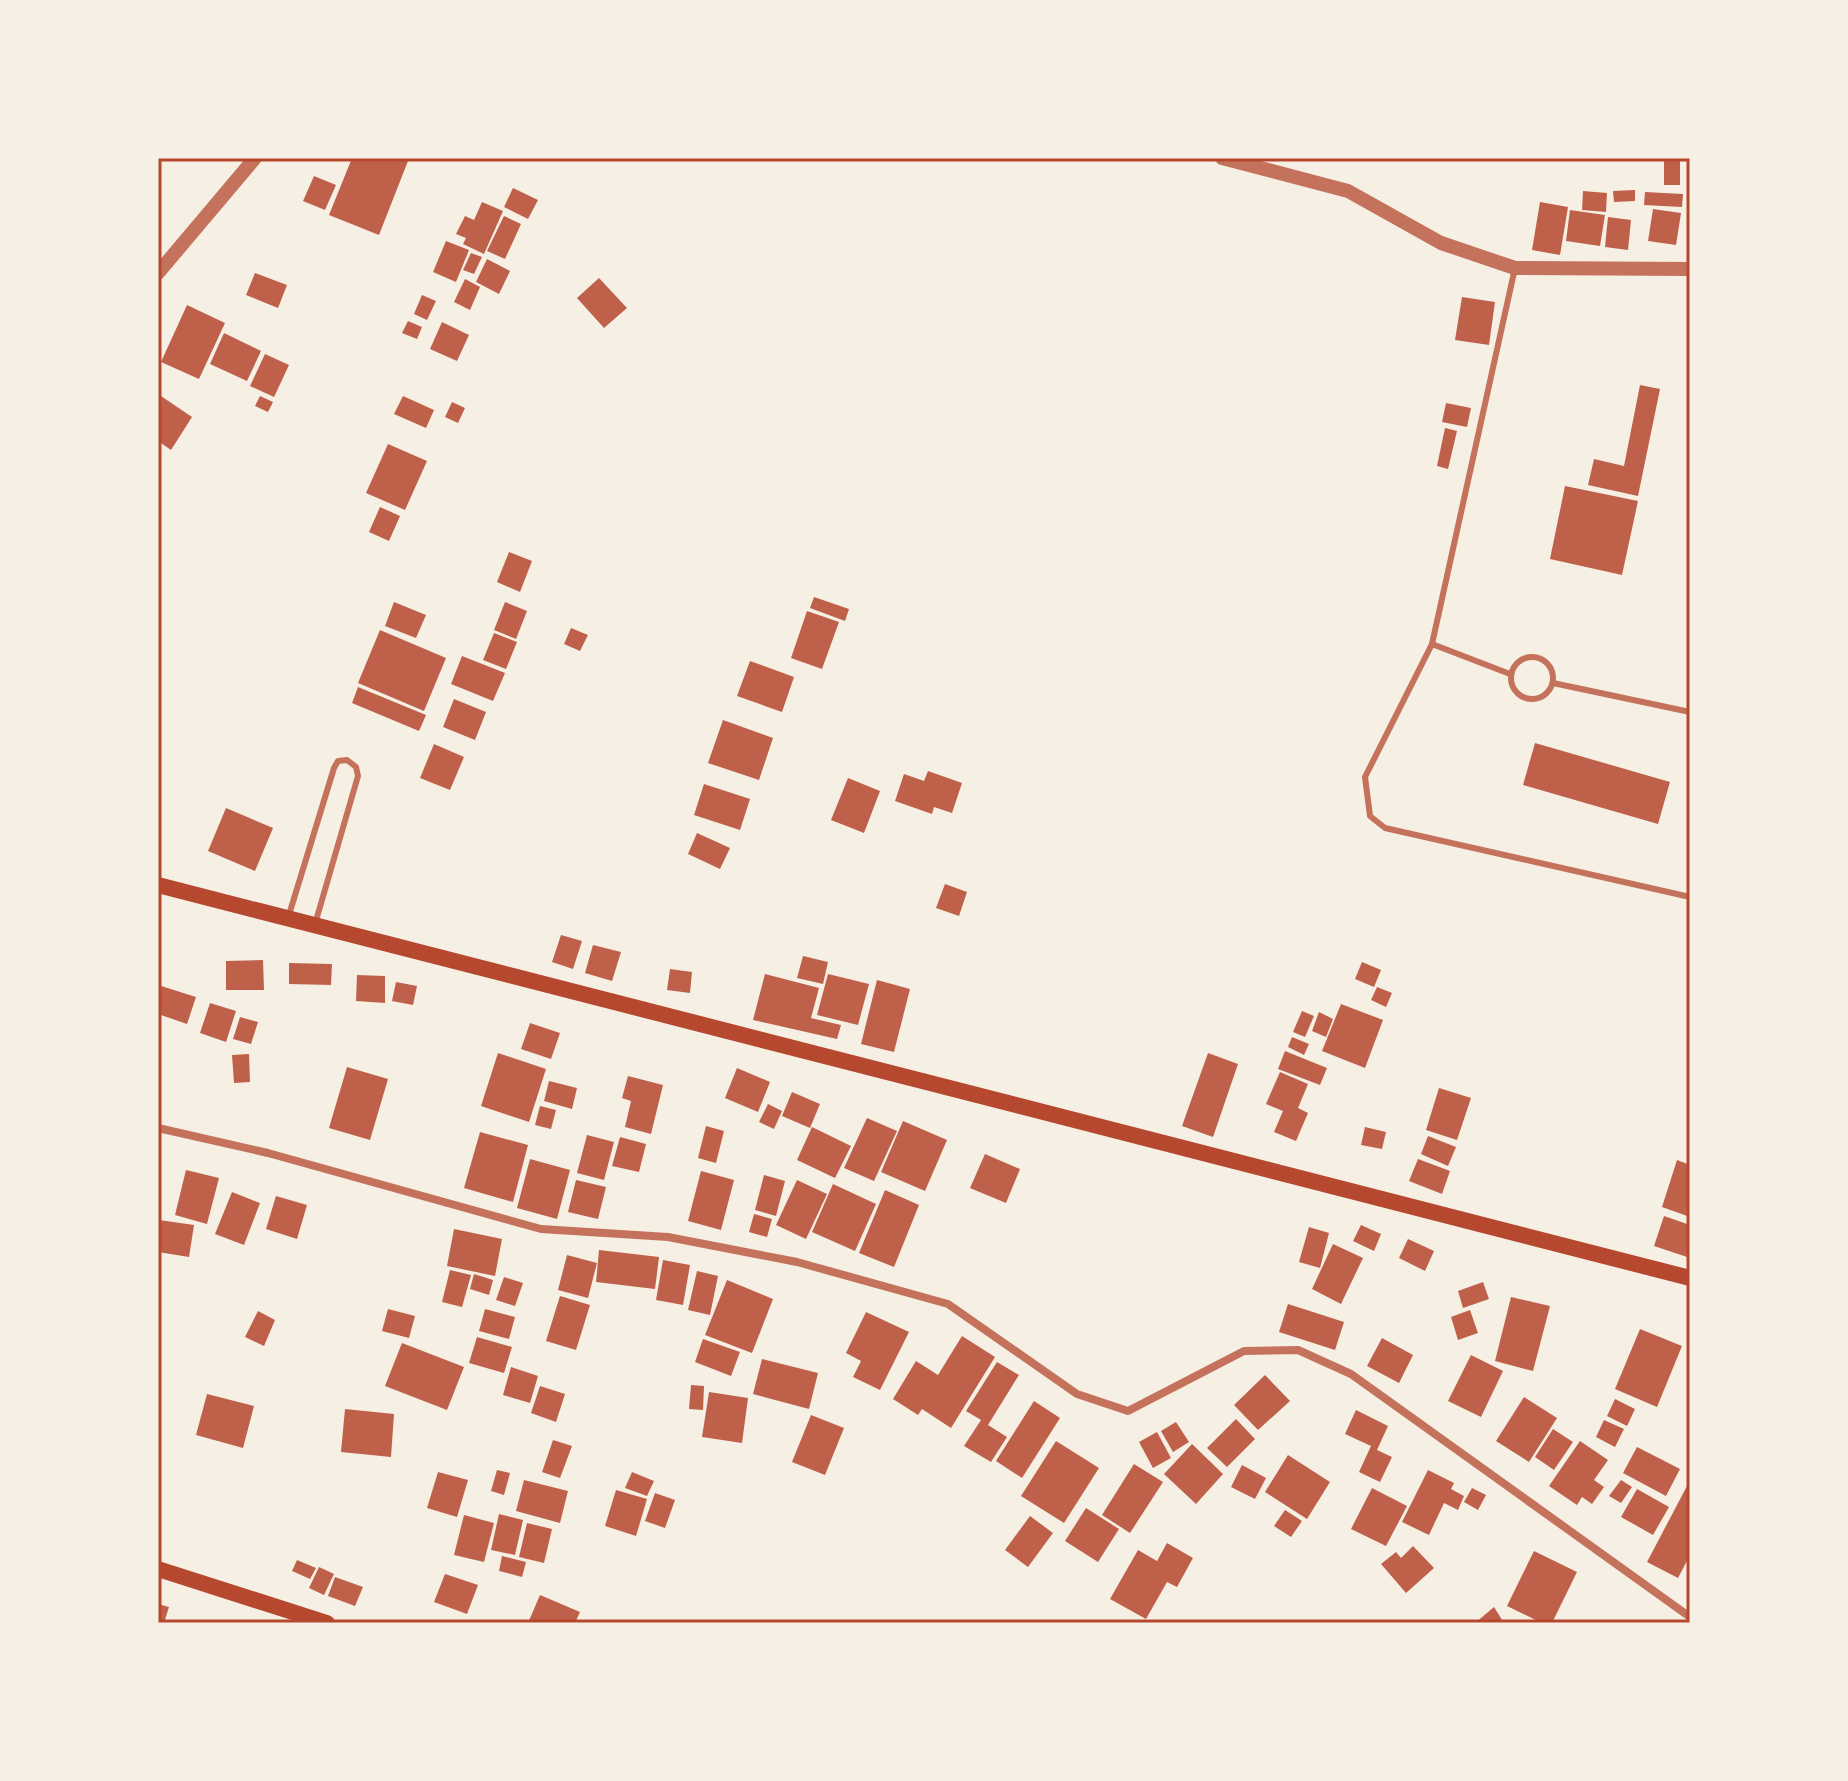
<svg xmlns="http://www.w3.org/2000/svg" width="1848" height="1781" viewBox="0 0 1848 1781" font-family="'Roboto Serif',serif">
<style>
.building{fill:#bf614a}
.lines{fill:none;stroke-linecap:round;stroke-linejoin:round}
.service{stroke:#c5725c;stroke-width:6}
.minor{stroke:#c5725c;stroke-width:8}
.tertiary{stroke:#c5725c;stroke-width:14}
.secondary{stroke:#b5482f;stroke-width:16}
.neatline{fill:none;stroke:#b5482f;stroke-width:3}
</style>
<rect width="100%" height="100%" fill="#f6efe4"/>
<g class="building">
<polygon points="352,158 408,161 379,235 329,215"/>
<rect x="1664" y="161" width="16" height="24"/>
<polygon points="314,176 336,185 325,210 303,201"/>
<polygon points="513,188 538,200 528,219 504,207"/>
<polygon points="1635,190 1635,201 1614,202 1613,191"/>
<polygon points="1583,191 1607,193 1606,212 1582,210"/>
<polygon points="1645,192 1683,194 1682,207 1644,205"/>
<polygon points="482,202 503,211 484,254 463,244 466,238 456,234 465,216 474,220"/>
<polygon points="1540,202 1568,207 1560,255 1532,250"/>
<polygon points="1653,209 1681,213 1676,245 1648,241"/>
<polygon points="1570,210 1605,215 1600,246 1566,241"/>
<polygon points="504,216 521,224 505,259 487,251"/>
<polygon points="1608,217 1631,220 1628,250 1605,247"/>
<polygon points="446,241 469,250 456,282 433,272"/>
<polygon points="471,253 482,257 474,274 463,270"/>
<polygon points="487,259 510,271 499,294 476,282"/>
<polygon points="255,273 287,285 278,308 246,295"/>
<polygon points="599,278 627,308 604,328 577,298"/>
<polygon points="465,279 480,287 470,310 454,302"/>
<polygon points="422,295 436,301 427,320 414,314"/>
<polygon points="1462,297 1495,302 1489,345 1455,340"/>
<polygon points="187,305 225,323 199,379 161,362"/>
<polygon points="408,321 422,327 417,339 402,333"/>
<polygon points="442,322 469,335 457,361 430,349"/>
<polygon points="224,333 261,351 247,381 210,364"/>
<polygon points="265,354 289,365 274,397 250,386"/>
<polygon points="1640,385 1660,389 1638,496 1588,485 1594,459 1624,466"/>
<polygon points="158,394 192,417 171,450 158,441"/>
<polygon points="260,396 273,402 268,412 255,406"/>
<polygon points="403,396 434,410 426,428 394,414"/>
<polygon points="452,402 465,408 458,423 445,417"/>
<polygon points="1446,403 1471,408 1467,427 1442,422"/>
<polygon points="1445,428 1457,431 1448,469 1437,466"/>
<polygon points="388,444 427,461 405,510 366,493"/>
<polygon points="1565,486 1638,501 1622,575 1550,559"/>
<polygon points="380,507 400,516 389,541 369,532"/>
<polygon points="509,552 532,561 520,592 497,582"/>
<polygon points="814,597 849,609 845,621 810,608"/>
<polygon points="394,602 426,615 416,638 385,626"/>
<polygon points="505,602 527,611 516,639 494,630"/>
<polygon points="807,611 839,622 822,669 791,658"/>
<polygon points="571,628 588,635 580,651 564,644"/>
<polygon points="380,630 446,658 424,711 358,683"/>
<polygon points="494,633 517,642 506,669 483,660"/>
<polygon points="462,656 505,673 493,701 451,684"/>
<polygon points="750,661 794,677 782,712 737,696"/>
<polygon points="358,687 426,715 419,731 352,703"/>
<polygon points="454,699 486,712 475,740 443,727"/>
<polygon points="723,720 773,738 759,780 708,763"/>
<polygon points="1535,743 1670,782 1658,824 1523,785"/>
<polygon points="434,744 464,757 450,790 420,778"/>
<polygon points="928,771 962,783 952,813 934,807 932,814 895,801 904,774 924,781"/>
<polygon points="848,778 880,791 864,833 831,820"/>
<polygon points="704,784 750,799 740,830 694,815"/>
<polygon points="226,808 273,828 255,871 208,851"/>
<polygon points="697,833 730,848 720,869 688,854"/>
<polygon points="945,884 967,892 959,916 936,908"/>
<polygon points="561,935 582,941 573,969 552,962"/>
<polygon points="593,945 621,952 612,981 585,973"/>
<polygon points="803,956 828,962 823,984 797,978"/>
<polygon points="263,960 264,990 226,990 226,961"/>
<polygon points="1362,962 1381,970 1374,987 1355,979"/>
<polygon points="289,963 332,964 331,985 289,984"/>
<polygon points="670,969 692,972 690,993 667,990"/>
<polygon points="765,974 819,988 811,1018 841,1025 837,1039 753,1020"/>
<polygon points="828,974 869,984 858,1025 817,1015"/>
<polygon points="357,975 385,976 385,1003 356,1001"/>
<polygon points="877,980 910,989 894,1052 861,1044"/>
<polygon points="396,982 417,986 413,1005 392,1001"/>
<polygon points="158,985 196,997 187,1024 158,1014"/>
<polygon points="1377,987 1392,993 1386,1007 1371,1000"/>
<polygon points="210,1003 236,1011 226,1042 200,1033"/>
<polygon points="1341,1004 1383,1020 1365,1068 1322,1051"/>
<polygon points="1302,1011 1314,1016 1305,1037 1293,1032"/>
<polygon points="1319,1012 1333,1019 1326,1037 1312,1031"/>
<polygon points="240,1017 258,1022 251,1044 233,1039"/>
<polygon points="530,1023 560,1033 551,1059 521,1049"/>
<polygon points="1292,1037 1309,1044 1304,1055 1288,1047"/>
<polygon points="1285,1051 1327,1068 1320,1085 1278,1069"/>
<polygon points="498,1053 546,1069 529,1122 481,1106"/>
<polygon points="1208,1053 1238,1064 1213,1137 1182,1126"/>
<polygon points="249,1054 250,1082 234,1083 232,1055"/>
<polygon points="347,1067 388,1079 370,1140 329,1128"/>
<polygon points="737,1068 770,1082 758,1112 725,1098"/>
<polygon points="1280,1072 1308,1084 1298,1108 1308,1113 1296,1141 1274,1132 1283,1111 1266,1104"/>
<polygon points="628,1076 663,1085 651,1134 625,1127 631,1101 622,1098"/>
<polygon points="549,1081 577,1088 572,1109 544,1101"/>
<polygon points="1439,1088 1471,1098 1457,1140 1426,1130"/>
<polygon points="792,1092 820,1104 810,1128 782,1116"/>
<polygon points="768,1104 782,1111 774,1129 759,1122"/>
<polygon points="540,1106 556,1110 551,1129 535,1125"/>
<polygon points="867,1118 897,1131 874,1181 844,1168"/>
<polygon points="903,1121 947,1140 925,1191 881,1172"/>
<polygon points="706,1126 724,1131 716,1163 698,1158"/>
<polygon points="812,1127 851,1146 835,1178 797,1160"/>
<polygon points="1365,1127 1386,1132 1382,1149 1361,1145"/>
<polygon points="480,1132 528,1145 513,1202 464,1188"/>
<polygon points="587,1135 614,1142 604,1180 577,1173"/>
<polygon points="1428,1136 1456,1147 1448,1166 1421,1154"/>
<polygon points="620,1137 646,1144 639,1172 612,1166"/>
<polygon points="985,1154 1020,1169 1006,1203 970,1188"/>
<polygon points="530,1159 570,1170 557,1219 517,1208"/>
<polygon points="1418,1159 1450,1171 1442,1194 1409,1181"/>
<polygon points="1677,1160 1690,1165 1690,1217 1662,1207"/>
<polygon points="186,1170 219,1178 207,1224 175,1215"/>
<polygon points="701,1171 734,1180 721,1230 688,1221"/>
<polygon points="764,1175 785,1181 776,1216 755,1210"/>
<polygon points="576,1180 606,1187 598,1219 568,1212"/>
<polygon points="797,1180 827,1194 806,1239 776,1225"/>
<polygon points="833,1184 876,1204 855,1251 812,1232"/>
<polygon points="885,1190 919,1205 894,1267 859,1253"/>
<polygon points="232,1192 260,1203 244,1245 215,1234"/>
<polygon points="276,1196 307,1205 297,1239 266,1229"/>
<polygon points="754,1214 772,1219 767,1237 749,1232"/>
<polygon points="1664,1216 1690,1225 1690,1258 1654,1246"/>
<polygon points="159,1220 194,1225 189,1257 158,1252"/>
<polygon points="1361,1225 1381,1234 1374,1251 1353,1241"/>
<polygon points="1309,1227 1329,1233 1320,1268 1299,1262"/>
<polygon points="454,1229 502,1239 495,1276 447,1266"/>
<polygon points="1408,1239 1434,1251 1425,1271 1399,1258"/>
<polygon points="1333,1244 1363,1258 1341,1304 1312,1289"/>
<polygon points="599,1250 659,1257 655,1289 596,1282"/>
<polygon points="567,1255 597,1263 588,1298 558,1290"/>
<polygon points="663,1260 690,1265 683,1305 656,1300"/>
<polygon points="450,1270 471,1275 462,1307 442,1302"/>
<polygon points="697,1271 718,1276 710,1315 688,1310"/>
<polygon points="474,1274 493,1280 489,1295 470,1289"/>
<polygon points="504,1277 523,1283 515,1306 496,1300"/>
<polygon points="727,1280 773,1299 752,1353 705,1335"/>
<polygon points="1483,1282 1489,1299 1463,1308 1458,1291"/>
<polygon points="560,1296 590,1305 576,1350 546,1341"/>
<polygon points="1511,1297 1550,1306 1533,1371 1495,1361"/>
<polygon points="1288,1304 1344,1322 1335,1350 1279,1332"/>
<polygon points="388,1309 415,1316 409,1338 382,1331"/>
<polygon points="485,1309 515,1317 509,1339 479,1331"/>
<polygon points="1470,1310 1478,1333 1458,1340 1451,1317"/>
<polygon points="258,1311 275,1320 264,1346 245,1337"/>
<polygon points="866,1312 909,1332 880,1390 853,1377 861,1361 846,1353"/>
<polygon points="1640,1329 1682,1346 1657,1407 1615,1389"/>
<polygon points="962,1336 995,1357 951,1428 922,1409 918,1415 893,1399 916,1361 938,1375"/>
<polygon points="477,1337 512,1347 504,1373 469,1363"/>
<polygon points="1382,1338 1413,1355 1399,1383 1367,1366"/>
<polygon points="703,1339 740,1352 731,1376 695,1362"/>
<polygon points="402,1343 464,1367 447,1410 385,1386"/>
<polygon points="1471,1355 1503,1371 1481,1417 1448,1401"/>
<polygon points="762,1359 818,1373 809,1409 753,1394"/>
<polygon points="997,1362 1019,1375 988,1425 1007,1437 991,1462 964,1446 981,1420 966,1411"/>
<polygon points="511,1367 538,1376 530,1403 503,1395"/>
<polygon points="1265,1375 1290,1401 1258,1430 1234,1405"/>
<polygon points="691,1385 704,1386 703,1410 689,1409"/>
<polygon points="540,1386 565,1394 556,1422 531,1413"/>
<polygon points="709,1392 748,1398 742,1443 702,1437"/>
<polygon points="207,1394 254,1406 243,1448 196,1435"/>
<polygon points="1524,1397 1557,1418 1529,1462 1496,1441"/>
<polygon points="1615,1399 1635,1409 1627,1426 1607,1416"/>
<polygon points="1034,1401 1060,1418 1022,1478 996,1461"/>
<polygon points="345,1409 394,1414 391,1457 341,1452"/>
<polygon points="1356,1410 1388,1426 1377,1450 1392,1457 1380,1482 1359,1472 1371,1446 1345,1434"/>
<polygon points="811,1415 844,1428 825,1475 792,1462"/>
<polygon points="1236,1419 1255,1439 1227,1467 1207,1448"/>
<polygon points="1604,1420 1624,1429 1615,1447 1596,1437"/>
<polygon points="1176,1422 1189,1442 1173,1452 1161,1431"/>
<polygon points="1553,1429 1573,1442 1554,1470 1535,1457"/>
<polygon points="1157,1432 1171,1458 1153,1468 1139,1442"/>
<polygon points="553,1440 572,1446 560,1478 542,1472"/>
<polygon points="1056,1441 1099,1468 1064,1523 1021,1496"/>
<polygon points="1580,1441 1608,1460 1594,1480 1604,1487 1592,1504 1582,1497 1577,1505 1549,1486"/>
<polygon points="1192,1444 1223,1474 1196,1504 1164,1474"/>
<polygon points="1637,1447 1680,1469 1666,1496 1623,1473"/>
<polygon points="1288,1455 1330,1482 1307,1519 1265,1492"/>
<polygon points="1134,1464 1163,1482 1130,1533 1102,1515"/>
<polygon points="1242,1465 1266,1478 1255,1499 1231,1487"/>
<polygon points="497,1470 510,1473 504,1495 491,1491"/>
<polygon points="1428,1470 1454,1483 1451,1489 1464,1496 1458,1510 1444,1503 1429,1535 1402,1522"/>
<polygon points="438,1472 468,1480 457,1517 427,1508"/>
<polygon points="632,1472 654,1481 647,1496 625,1488"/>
<polygon points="524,1480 568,1491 560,1523 516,1511"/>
<polygon points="1621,1480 1632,1487 1621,1503 1609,1496"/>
<polygon points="1687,1486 1690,1487 1690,1555 1678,1578 1647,1562"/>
<polygon points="1372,1488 1407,1506 1386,1546 1351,1529"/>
<polygon points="1472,1488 1486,1495 1478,1510 1464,1502"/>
<polygon points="1637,1489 1669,1507 1653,1535 1621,1517"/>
<polygon points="616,1490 647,1499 636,1536 605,1526"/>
<polygon points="655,1493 675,1500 665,1528 645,1521"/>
<polygon points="1086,1508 1119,1529 1098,1562 1065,1541"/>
<polygon points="1285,1510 1302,1521 1291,1537 1274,1526"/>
<polygon points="499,1514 523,1520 515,1555 491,1550"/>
<polygon points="464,1515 494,1523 484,1562 454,1555"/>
<polygon points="1030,1516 1053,1533 1028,1567 1005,1550"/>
<polygon points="527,1523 552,1529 544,1563 519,1557"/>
<polygon points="1167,1543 1193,1558 1177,1587 1167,1582 1146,1619 1110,1599 1138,1550 1157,1561"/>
<polygon points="1413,1546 1434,1568 1406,1593 1381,1564 1396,1552 1401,1558"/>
<polygon points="1534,1551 1577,1572 1552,1623 1542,1623 1507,1606"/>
<polygon points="502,1556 526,1562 522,1577 499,1571"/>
<polygon points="297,1560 316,1568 310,1579 292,1571"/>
<polygon points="319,1567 334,1574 324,1595 309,1588"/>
<polygon points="445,1574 478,1585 467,1614 434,1602"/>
<polygon points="335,1577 363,1587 355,1606 328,1596"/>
<polygon points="540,1595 580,1612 575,1623 528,1623"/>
<polygon points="158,1604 169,1607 164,1623 158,1623"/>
<polygon points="1494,1607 1504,1623 1475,1623"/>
</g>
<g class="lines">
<g class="service">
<polyline points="1515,268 1432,644 1365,777 1370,816 1385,828 1690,897"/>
<polyline points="1432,644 1510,674"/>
<circle cx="1532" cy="678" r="21"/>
<polyline points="1553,683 1690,712"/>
<polyline points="288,918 334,768 338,761 347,760 356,767 358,776 315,924"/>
</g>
<polyline class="minor" points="158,1128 268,1153 541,1229 668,1237 797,1262 948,1304 1077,1394 1128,1411 1244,1351 1298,1350 1351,1374 1690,1617"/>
<g class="tertiary">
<polyline points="1222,158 1348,191 1441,243 1515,268 1690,269"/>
<polyline points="158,273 255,158"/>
</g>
<g class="secondary">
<polyline points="158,885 1690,1278"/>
<polyline points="158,1569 327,1623"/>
</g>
</g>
<rect width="1848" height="1781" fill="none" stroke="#f6efe4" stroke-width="320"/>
<rect x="160" y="160" width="1528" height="1461" class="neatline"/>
</svg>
